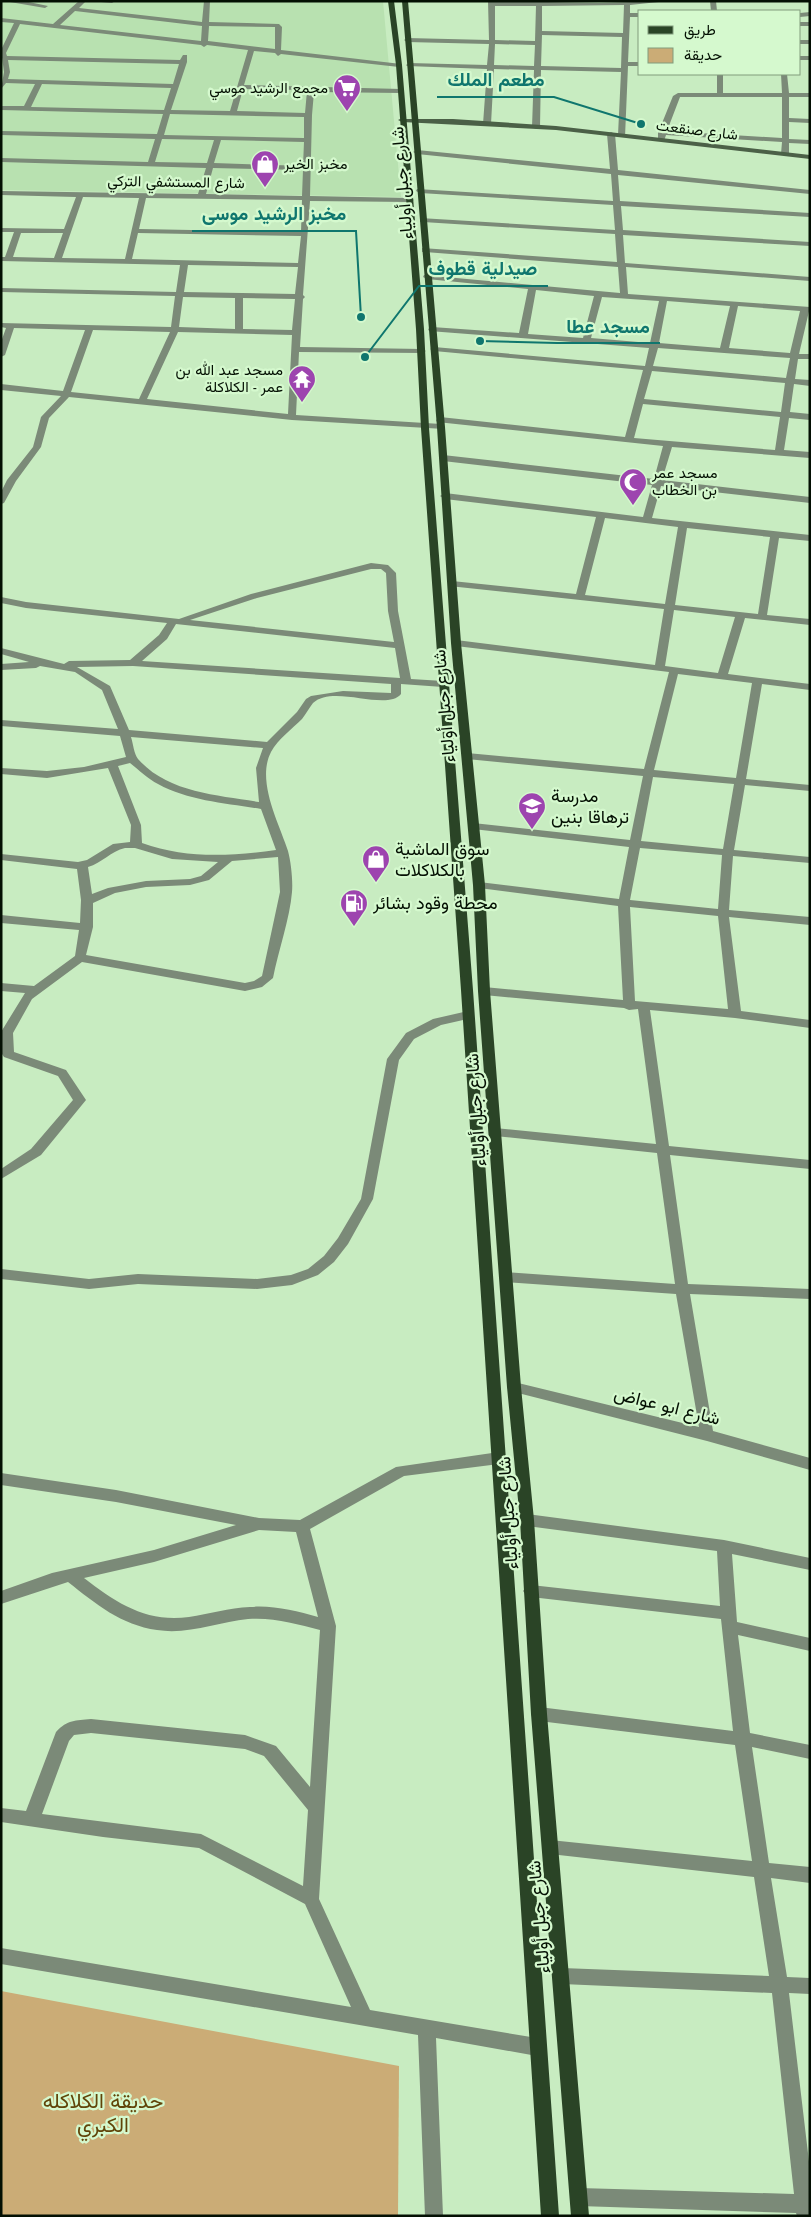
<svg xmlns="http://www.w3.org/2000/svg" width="811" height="2217" viewBox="0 0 811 2217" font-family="Jost,Vazirmatn,sans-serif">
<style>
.built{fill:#b8e1b0}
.green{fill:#cbac76}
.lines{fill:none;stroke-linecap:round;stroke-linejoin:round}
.street{fill:#7b8a78;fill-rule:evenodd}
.secondary{fill:#4b6047;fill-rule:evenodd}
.primary{fill:#2a4426;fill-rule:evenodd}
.labels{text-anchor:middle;stroke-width:4.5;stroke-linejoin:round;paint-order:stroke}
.far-poi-label{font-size:15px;fill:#041003;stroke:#d5f9ce;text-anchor:end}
.far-street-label{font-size:15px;fill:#041003;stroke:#d5f9ce}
.street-label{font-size:18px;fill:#041003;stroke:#d5f9ce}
.poi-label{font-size:18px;fill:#041003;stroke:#d5f9ce;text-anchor:start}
.near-park-label{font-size:21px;fill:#604408;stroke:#d5f9ce}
.leader{fill:none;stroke:#0f766e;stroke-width:2}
.callout-dot{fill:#0f766e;stroke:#d5f9ce;stroke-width:2}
.callout-label{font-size:19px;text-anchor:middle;font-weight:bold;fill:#0f766e;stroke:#d5f9ce;stroke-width:4.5;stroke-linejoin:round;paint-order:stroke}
</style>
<rect width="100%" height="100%" fill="#c8ecc1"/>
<polygon class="built" points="1,1 383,1 401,197 1,190"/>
<polygon class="green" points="1,1991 399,2066 398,2216 1,2216"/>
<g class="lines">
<g class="street">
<polygon points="4,1 24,1 48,6 45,8"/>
<path d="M79,1H86L79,8L202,22L204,1H210L209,22L279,24L282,27L281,50L401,64L402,65L399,67L281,54L278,56L275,53L254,51L244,85L401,89L404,91L401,93L314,92L312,115L310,196L410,198L414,200L410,202L310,201L303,295L305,297L303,299L300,347L422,349L426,351L422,353L299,352L296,415L441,424L445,427L444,429L292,420L69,397L49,418L41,447L16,481L4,503L1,504V492L7,480L33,447L41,417L61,396L1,390V384L63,391L85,330L14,328L5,355L1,357V342L6,328L1,327V323L171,327L175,296L1,292V288L176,292L180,265L1,261V257H5L14,232H1V228L64,229L76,197L1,195V191L198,194L206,168L1,162V158L148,162L155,139L1,135V131L157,134L163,114L1,110V106H24L35,84L6,83L1,89L4,72L1,50L14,23L1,22V18L53,24ZM75,11L202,26L201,41L60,25ZM20,24L201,45L204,47L207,45L248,50L230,111L171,110L187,62V55H183L180,60L7,56L6,53ZM209,26L275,27V49L208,41ZM8,60L179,64L173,84L8,79L10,72ZM42,84L171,88L164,110L31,107ZM243,89L305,90L307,91L305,113L237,111ZM170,114L304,117V138L164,135ZM162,139L214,140L207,163L155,162ZM221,140L304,142L303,166L214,163ZM213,168L303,170L302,196L206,194ZM83,197L139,198L125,259L62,258ZM146,198L302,200L301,232L139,229ZM21,233H63L54,258L13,257ZM138,233L301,236L298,263L132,259ZM188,265L298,267L295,294L184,292ZM183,297L235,298V329L179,327ZM243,298L295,299L292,330L243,329ZM93,330L170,332L139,399L71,392ZM178,332L292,335L288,414L147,399Z"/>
<polygon points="90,1 115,1 112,3"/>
<path d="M488,1L599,3L668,1L630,5V13H640V17H630L628,62H640V66H628L625,137L618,135L621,72L541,70L540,127L536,129L532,127L534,70L494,69L491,124L487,126L483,124L487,69L407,66L406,65L409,63L487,65L489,44L407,42L404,40L407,38L489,40ZM624,5L623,33L542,31V6ZM495,6H536L535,41L495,40ZM542,35L622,37L621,68L541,66ZM495,44L535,45L534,66L494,65Z"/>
<polygon points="710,1 716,1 717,11 711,11"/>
<polygon points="810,12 810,16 800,17 800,13"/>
<rect x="800" y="22" width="10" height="4"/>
<rect x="800" y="40" width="10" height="4"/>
<rect x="800" y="56" width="10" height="4"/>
<path d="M717,74H723V93H782L781,74H787L789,93H810V97H789V118L810,119V123L789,122V139L810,140V144L789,143V154L785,156L781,154L782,142L666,135L664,141H658V133L673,96L678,93H717ZM680,97H782V138L667,131Z"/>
<path d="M611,132L615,134L618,170L810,190V194L618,175L620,201L810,213V217L621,206L623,230L810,242V246L623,235L625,263L810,277V281L626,267L628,294L810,307L799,354H810V359H798L795,379L810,380V386L794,384L790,412L810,414V420L789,418L784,450L810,452V458L672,447L662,480L810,497V503L661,486L652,518L810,535V541L779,538L767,615L810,619V625L745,618L728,674L810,684V690L762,684L746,779L810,785V791L745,785L734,850L810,857V863L733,856L729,910L810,917V925L729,917L741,1011L810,1020V1028L735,1018L650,1010L669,1146L810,1160V1169L670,1155L688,1284L810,1289V1299L690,1294L713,1431L810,1458V1470L707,1441L514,1392L509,1391L507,1387L509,1383L514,1382L699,1427L676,1294L506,1282L501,1280L499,1277L501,1274L506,1272L675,1284L657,1153L495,1136L489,1132L495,1128L656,1144L638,1009L629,1010L624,1008L484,995L478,991L484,987L623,1000L618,906L479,888L473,885L479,882L619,899L629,847L473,829L468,826L473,823L630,840L643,776L467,759L462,756L467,753L644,769L669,672L456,646L451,643L456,640L655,665L664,609L449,586V582L452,581L576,594L596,517L445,499L440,496L445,493L643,517L652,485L443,461L439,458L443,455L654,479L663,446L437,422L436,420L440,417L625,437L643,370L434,351L430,349L434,347L645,366L649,348L429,331L428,329L432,327L519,333L528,289L427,279L423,277L424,275L620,293L618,267L425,252H422V248L617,262L615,234L423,222H420V218L615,230L613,205L420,193L416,191L417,189L613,201L611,174L417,154L413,152L417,150L610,169L607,134ZM536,290L594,296L583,338L528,334ZM602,297L659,301L650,343L591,338ZM667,301L730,306L720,348L659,343ZM738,306L800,311L790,353L729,348ZM658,348L790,358L786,378L653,366ZM652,371L785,383L781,412L644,399ZM643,404L780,417L775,450L634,438ZM605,518L678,527L665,604L585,595ZM687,528L770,537L758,614L675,605ZM674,610L735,617L718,673L665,666ZM678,674L752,683L736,778L654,770ZM653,777L734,784L723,849L641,841ZM640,848L722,855L718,909L630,900ZM630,907L718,916L728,1009L635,1001Z"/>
<path d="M371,563L388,565L396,573L398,611L411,679L443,681L448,684L443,687L401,684V694C386,712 334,684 313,703C309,708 306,714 302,719C292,729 278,739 271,752C256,781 279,823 288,851C291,862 293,881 292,892C290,918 278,952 273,978L262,987L245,991L82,962L32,999L13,1033L14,1052L66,1070L86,1100L41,1155L1,1179V1169L31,1149L73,1100L58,1076L4,1057L2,1054L1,1032L25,993L1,991V983L34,986L75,956L79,930L1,923V915L80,923L81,900L77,869L1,860V854L78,862L87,860L113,844L130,842L131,825L108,768L47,778L1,774V768L47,771L84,767L126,757L120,736L1,726V720L118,729L102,690L75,672L40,666L36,668L1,670V664L29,662L1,654V648L64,664L69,661L130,660L159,635L167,623L26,608L1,603V597L26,602L179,619L251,594ZM371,569H381L386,573L388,611L394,642L190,620L257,598ZM176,624L395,648L400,678L142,661L167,639ZM133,666L391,684V693L343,691L311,696L306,699L297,712L267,742L129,730L110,686L77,667ZM131,737L263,748L256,768L259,802C218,795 168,793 138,759C134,754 133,743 131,737ZM130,763C139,770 148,779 158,784C189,801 226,803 261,809L276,850C231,856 186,859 142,843L141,825L118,766ZM125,848H135L172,859L218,862L201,876L190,879L146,881L108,888L92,894L88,867C102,863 111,851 125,848ZM278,857L280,892L262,976L254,981L245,983L86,955L93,927V903L115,893L146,887L190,885L209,880L232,861Z"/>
<polygon points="468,1011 472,1012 474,1015 472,1018 441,1025 414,1039 399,1060 373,1199 348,1244 334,1262 318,1275 292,1285 257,1289 138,1284 89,1289 1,1279 1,1269 89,1279 138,1274 257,1279 291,1275 308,1269 324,1256 338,1238 361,1199 387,1059 406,1033 433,1019"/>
<path d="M499,1452L504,1454L506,1458L504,1462L499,1464L404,1476L310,1529L336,1626L319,1899L370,2010L537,2038L543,2041L546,2047L543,2053L537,2056L436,2038L443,2216H425L418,2035L1,1964V1948L351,2007L305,1904L199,1848L103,1837L1,1822V1808L26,1811L56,1732C68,1719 75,1721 91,1719L245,1735L276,1746L310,1787L320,1630C297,1624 273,1617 248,1619C218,1622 188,1635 157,1630C121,1625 96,1604 68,1582L1,1604V1591L52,1573L154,1550L236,1525L116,1502L1,1485V1473L116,1490L259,1518L300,1520L396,1467ZM259,1530L296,1532L318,1617C296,1611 273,1605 250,1607C229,1608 209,1614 189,1617C147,1623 116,1603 84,1578L154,1562ZM91,1733L245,1749L264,1756L308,1810L303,1886L201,1834L42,1814L69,1741L74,1735Z"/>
<polygon points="527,1514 724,1540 810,1558 810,1570 732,1554 737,1622 810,1638 810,1651 738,1635 750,1733 810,1745 810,1759 752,1747 769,1863 810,1867 810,1883 771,1878 787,1977 810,1978 810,1994 789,1993 810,2170 810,2216 797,2216 796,2213 579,2206 572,2204 570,2197 572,2190 579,2188 794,2194 772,1993 562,1984 556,1982 553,1976 556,1970 562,1968 769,1976 754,1877 550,1854 544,1852 542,1847 544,1842 550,1840 752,1861 735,1745 539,1721 533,1719 531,1714 533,1709 539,1707 733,1731 721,1619 531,1597 526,1595 523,1591 526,1587 531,1585 720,1606 717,1551 527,1526 522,1524 520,1520 522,1516"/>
</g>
<polygon class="secondary" points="400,119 453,119 556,126 810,155 810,159 556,130 402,122 398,120"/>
<g class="primary">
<polygon points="388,1 394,1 402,65 424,329 429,428 473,990 559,2216 541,2216 461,990 421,428 416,329 396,65"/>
<polygon points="402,1 408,1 445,427 461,643 485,885 490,991 521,1387 534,1520 547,1714 589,2216 571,2216 531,1714 520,1520 507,1387 478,991 473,885 451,643 437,427"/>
</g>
</g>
<defs>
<g id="supermarket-pin" transform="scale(1.4375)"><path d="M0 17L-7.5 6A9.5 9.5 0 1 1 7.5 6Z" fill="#9d44af" stroke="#d5f9ce"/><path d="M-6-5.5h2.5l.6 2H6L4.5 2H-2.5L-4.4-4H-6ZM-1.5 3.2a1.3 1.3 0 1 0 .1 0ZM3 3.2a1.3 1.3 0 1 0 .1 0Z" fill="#fff"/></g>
<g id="shop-pin" transform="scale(1.4375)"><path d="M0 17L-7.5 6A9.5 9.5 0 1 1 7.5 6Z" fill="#9d44af" stroke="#d5f9ce"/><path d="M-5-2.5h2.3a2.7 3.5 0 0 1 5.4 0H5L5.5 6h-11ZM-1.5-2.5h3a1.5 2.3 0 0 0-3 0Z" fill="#fff"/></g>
<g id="temple-pin" transform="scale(1.4375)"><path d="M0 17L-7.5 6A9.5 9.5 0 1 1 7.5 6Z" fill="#9d44af" stroke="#d5f9ce"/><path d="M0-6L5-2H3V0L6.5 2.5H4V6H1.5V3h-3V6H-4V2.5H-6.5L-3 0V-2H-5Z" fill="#fff"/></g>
<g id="mosque-pin" transform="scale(1.4375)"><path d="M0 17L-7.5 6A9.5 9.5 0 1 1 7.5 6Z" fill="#9d44af" stroke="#d5f9ce"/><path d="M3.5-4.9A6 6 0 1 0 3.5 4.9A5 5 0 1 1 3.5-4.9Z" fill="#fff"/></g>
<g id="school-pin" transform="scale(1.4375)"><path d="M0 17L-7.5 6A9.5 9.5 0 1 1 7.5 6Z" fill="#9d44af" stroke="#d5f9ce"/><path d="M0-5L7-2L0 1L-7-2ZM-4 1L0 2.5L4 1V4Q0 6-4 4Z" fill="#fff"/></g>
<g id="fuel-pin" transform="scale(1.4375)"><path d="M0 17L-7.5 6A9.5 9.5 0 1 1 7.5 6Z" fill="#9d44af" stroke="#d5f9ce"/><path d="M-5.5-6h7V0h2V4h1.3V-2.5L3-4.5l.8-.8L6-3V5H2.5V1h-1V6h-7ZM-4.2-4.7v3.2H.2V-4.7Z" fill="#fff"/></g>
</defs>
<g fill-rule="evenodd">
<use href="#supermarket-pin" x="347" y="88"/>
<use href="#shop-pin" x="265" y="164"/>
<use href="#temple-pin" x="302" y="379"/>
<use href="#mosque-pin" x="633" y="482"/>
<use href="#school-pin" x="532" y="806"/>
<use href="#shop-pin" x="376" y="859"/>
<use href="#fuel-pin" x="354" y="903"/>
</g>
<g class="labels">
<g class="far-poi-label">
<text x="328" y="93">مجمع الرشيد موسي</text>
<text x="284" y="169" text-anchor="start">مخبز الخير</text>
<text x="283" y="375">مسجد عبد الله بن<tspan x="283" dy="17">عمر - الكلاكلة</tspan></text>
<text x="652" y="478" text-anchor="start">مسجد عمر<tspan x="652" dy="17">بن الخطاب</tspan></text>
</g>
<g class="far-street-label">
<text transform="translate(697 130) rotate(7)" y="5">شارع صنقعت</text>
<text transform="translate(176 182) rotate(1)" y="5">شارع المستشفي التركي</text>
</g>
<g class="street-label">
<text transform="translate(402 183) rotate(-95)" y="6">شارع جبل أولياء</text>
<text transform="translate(444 706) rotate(-95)" y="6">شارع جبل أولياء</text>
<text transform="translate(476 1110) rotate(-94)" y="6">شارع جبل أولياء</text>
<text transform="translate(667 1406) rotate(14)" y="6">شارع ابو عواض</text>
<text transform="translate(508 1513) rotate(-94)" y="6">شارع جبل أولياء</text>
<text transform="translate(539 1917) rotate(-95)" y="6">شارع جبل أولياء</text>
</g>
<g class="poi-label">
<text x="551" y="802">مدرسة<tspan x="551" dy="21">ترهاقا بنين</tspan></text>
<text x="395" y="855">سوق الماشية<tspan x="395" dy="21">بالكلاكلات</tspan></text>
<text x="373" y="909">محطة وقود بشائر</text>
</g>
<g class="near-park-label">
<text x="103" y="2108">حديقة الكلاكله<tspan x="103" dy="24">الكبري</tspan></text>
</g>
</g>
<path class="leader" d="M641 124L554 97H437M361 317L356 231H192M365 357L419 286H548M480 341L557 343H660"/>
<g class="callout-dot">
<circle cx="641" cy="124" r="5"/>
<circle cx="361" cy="317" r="5"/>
<circle cx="365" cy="357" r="5"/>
<circle cx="480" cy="341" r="5"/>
</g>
<g class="callout-label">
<text x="496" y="86">مطعم الملك</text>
<text x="274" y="220">مخبز الرشيد موسى</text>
<text x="483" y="275">صيدلية قطوف</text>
<text x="608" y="333">مسجد عطا</text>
</g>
<rect width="811" height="2217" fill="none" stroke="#041003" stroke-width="5"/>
<rect x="638" y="10" width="162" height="65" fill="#d5f9ce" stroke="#819c7d"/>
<rect x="648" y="26" width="25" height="8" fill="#2a4426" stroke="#819c7d"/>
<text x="684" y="35" font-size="15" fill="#041003">طريق</text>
<rect x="648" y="48" width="25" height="15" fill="#cbac76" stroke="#819c7d"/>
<text x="684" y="60" font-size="15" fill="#041003">حديقة</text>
</svg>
